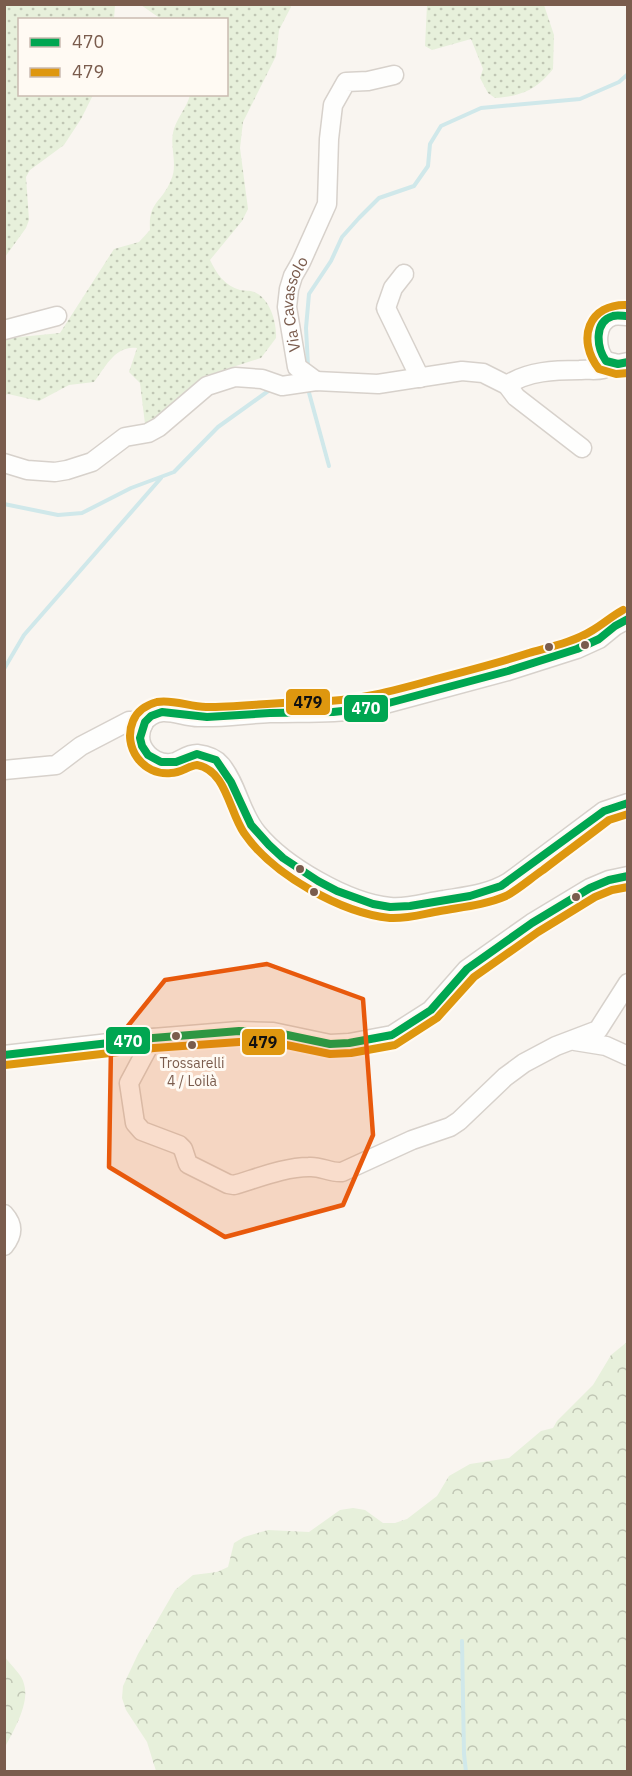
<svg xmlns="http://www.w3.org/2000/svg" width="632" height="1776" viewBox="0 0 632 1776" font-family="'IBM Plex Sans',sans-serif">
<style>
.grass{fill:url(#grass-dots)}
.forest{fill:url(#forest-crowns)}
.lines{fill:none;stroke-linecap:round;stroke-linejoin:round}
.stream{stroke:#d0e8ea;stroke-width:4}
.minor-casing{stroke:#d7d1cb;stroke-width:21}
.minor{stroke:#fefefd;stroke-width:18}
.bus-1-casing{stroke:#fffaf3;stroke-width:12}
.bus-2-casing{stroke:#fffaf3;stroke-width:12}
.bus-1{stroke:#00a651;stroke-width:8}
.bus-2{stroke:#de970f;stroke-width:8}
.marked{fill:#e8590c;fill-opacity:0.2;stroke:#e8590c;stroke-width:4.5;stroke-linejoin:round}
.bus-dot{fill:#7a5c4d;stroke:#fffaf3;stroke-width:2}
.labels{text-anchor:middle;stroke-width:6;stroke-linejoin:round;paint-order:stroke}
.bus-label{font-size:14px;fill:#7a5c4d;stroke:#fffaf3}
.street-label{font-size:16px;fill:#7a5c4d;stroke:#fffaf3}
.line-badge{stroke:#fffaf3;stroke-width:2}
.badge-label{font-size:16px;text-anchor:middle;font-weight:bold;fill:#fff}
.pale-badge-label{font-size:16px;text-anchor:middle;font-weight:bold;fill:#111}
</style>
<defs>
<pattern id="grass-dots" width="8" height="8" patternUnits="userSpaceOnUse" patternTransform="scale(1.5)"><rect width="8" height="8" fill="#e7f0db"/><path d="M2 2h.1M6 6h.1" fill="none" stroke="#c0c6b4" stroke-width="1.8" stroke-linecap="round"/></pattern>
<pattern id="forest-crowns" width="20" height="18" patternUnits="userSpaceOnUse" patternTransform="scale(1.5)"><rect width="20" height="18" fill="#e7f0db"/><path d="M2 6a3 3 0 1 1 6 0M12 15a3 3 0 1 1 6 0" fill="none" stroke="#c0c6b4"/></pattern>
</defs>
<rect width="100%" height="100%" fill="#f9f5f0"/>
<g class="grass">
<polygon points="5,4 115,5 114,19 20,20 20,94 93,95 81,119 64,145 30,170 26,177 29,220 26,228 5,257"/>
<path d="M141,5H290L291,7L279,30L276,56L243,122L240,148L248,209L242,221L210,260C216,273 225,286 240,290C244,291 250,290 254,292C270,298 277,323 276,338L261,358L202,377L176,404L153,421L145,424L140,383L129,372L137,348C115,345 105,368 94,382L69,385L39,401L8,394L5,395V341L10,338L60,333L114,249L139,242L150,230C148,201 162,203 171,180C178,165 170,148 173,133C175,120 187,108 190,95L226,94V20L161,19Z"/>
<path d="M427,5H544L554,35L553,69C536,90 522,96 495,98L488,93L480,78L483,69L471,39L432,50L425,46Z"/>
</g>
<g class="forest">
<polygon points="627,1342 627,1771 156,1771 147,1742 126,1710 122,1698 123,1686 138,1654 175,1590 193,1575 217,1572 228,1567 234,1543 244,1537 268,1530 309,1532 340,1510 353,1508 365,1510 383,1523 395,1523 407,1519 437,1496 449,1476 470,1464 509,1458 541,1431 553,1428 557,1421 593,1385 611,1355"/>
<path d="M5,1657C11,1666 22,1674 24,1684C30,1703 14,1730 5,1747Z"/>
</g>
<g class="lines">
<g class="stream">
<polyline points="308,366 306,328 309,294 331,261 342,237 359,218 379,198 414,186 428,166 430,144 441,126 481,108 580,99 619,82 628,74"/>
<polyline points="308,389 329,466"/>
<polyline points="4,504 58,515 82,513 131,488 174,472 218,427 271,389"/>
<polyline points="4,669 24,635 161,478"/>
<polyline points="462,1641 464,1754 466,1772"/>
</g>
<g class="minor-casing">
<g id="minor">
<polyline points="404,274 393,288 386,308 420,378"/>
<path d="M628,316C623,316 618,315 613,316C594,322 595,349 606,361L618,364L628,362"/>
<polyline points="4,330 57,316"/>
<path id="s1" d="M316,381L297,367L287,307L289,289L293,276L301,262L327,204L329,139L333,105L346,82L368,81L394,75"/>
<path d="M507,385C528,371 555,370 580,370C588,369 595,371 603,369L606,361"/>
<polyline points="4,463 27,470 55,472 67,470 92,462 125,437 148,433 159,427 207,386 235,377 262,379 282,386 316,381 378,384 462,371 483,373 507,385 516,397 582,448"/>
<path d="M628,619L615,626L599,639L577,649L508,671L370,708C337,714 304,712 270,713C246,714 222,718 198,717C186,717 174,711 162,712C154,713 147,717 143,724C140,731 139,739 142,746C148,759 162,766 176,762C183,759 188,754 197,754C206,755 215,758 221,765C238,786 240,813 257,833C284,866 348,903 390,907C407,909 428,902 444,900C468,896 489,894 509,882L604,811L628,803"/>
<polyline points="4,770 56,765 81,746 129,721 137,721 143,725"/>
<path d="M153,1038L129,1083L135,1123L142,1131L179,1145L183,1149L188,1164L228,1184L234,1185C258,1178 285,1167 309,1167C321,1166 330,1173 342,1172L412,1140L450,1127L459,1121L505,1077L524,1063L556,1046L598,1030L628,983"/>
<polyline points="575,1041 606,1046 628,1056"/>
<polyline points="4,1055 153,1038 239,1031 273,1032 330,1044 349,1043 392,1035 431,1010 467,969 532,923 590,888 609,880 628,876"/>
<path d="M4,1214C14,1225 13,1235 4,1246"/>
</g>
</g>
<use href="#minor" class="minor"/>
<g class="bus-1-casing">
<g id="bus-1">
<path d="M628,316C623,316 617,315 613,316C593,322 597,348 606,361L618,364L628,362"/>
<polyline points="628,619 615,626 599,639 577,649 508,671 370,708 333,712 270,713 207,717 162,712 151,716 145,722 140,738 142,746 148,755 161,762 176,762 197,754 216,760 231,782 251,825 269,845 283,858 318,881 337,891 373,904 390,907 410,906 470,896 501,886 604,811 628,803"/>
<polyline points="4,1055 153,1038 239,1031 273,1032 330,1044 349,1043 392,1035 431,1010 467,969 532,923 590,888 609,880 628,876"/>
</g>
</g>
<g class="bus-2-casing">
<g id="bus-2">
<path d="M628,305C588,303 576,340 599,369L616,374L628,373"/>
<path d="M623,610C612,616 603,624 593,630C574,642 550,647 529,653C498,663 467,671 436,679C393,691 357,701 311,702C276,702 241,707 206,707C190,707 173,699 157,702C146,705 137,711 133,721C122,747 143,776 171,773C181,773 188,766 197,765C226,770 229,811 244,833C272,874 341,913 390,918C407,919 423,914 440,911C462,907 485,905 506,896C519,889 531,878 543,870C565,853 587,837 609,820L628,814"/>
<polyline points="5,1065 154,1048 239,1042 272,1042 330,1054 351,1053 395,1045 437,1018 474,977 538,932 595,897 612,890 628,887"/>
</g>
</g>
<use href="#bus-1" class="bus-1"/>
<use href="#bus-2" class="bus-2"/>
</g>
<path class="marked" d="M267,964L363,999L373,1135L343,1205L225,1237L109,1167L111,1047L165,980Z"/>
<g class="bus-dot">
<circle cx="585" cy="645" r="5"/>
<circle cx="549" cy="647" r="5"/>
<circle cx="300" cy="869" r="5"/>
<circle cx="314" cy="892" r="5"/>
<circle cx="576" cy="897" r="5"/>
<circle cx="176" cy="1036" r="5"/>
<circle cx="192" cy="1045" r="5"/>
</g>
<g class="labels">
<g class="bus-label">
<text x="192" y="1068">Trossarelli<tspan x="192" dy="18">4 / Loilà</tspan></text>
</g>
<g class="street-label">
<text dy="6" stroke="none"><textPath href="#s1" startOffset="88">Via Cavassolo</textPath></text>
</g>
</g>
<g class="line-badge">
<rect x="285" y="688" width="46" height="28" rx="6" fill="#de970f"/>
<rect x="343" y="694" width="46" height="29" rx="6" fill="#00a651"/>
<rect x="105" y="1026" width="46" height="29" rx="6" fill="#00a651"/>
<rect x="241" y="1028" width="45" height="28" rx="6" fill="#de970f"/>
</g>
<g class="badge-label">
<text x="366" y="714">470</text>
<text x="128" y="1047">470</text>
</g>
<g class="pale-badge-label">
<text x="308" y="708">479</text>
<text x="263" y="1048">479</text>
</g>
<rect width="632" height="1776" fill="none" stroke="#7a5c4d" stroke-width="12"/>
<rect x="18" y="18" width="210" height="78" fill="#fffaf3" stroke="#cabbb1" stroke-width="1.5"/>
<rect x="30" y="38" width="30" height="9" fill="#00a651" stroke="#cabbb1" stroke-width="1.5"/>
<text x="72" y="48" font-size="18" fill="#7a5c4d">470</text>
<rect x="30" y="68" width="30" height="9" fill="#de970f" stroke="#cabbb1" stroke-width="1.5"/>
<text x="72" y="78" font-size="18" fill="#7a5c4d">479</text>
</svg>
